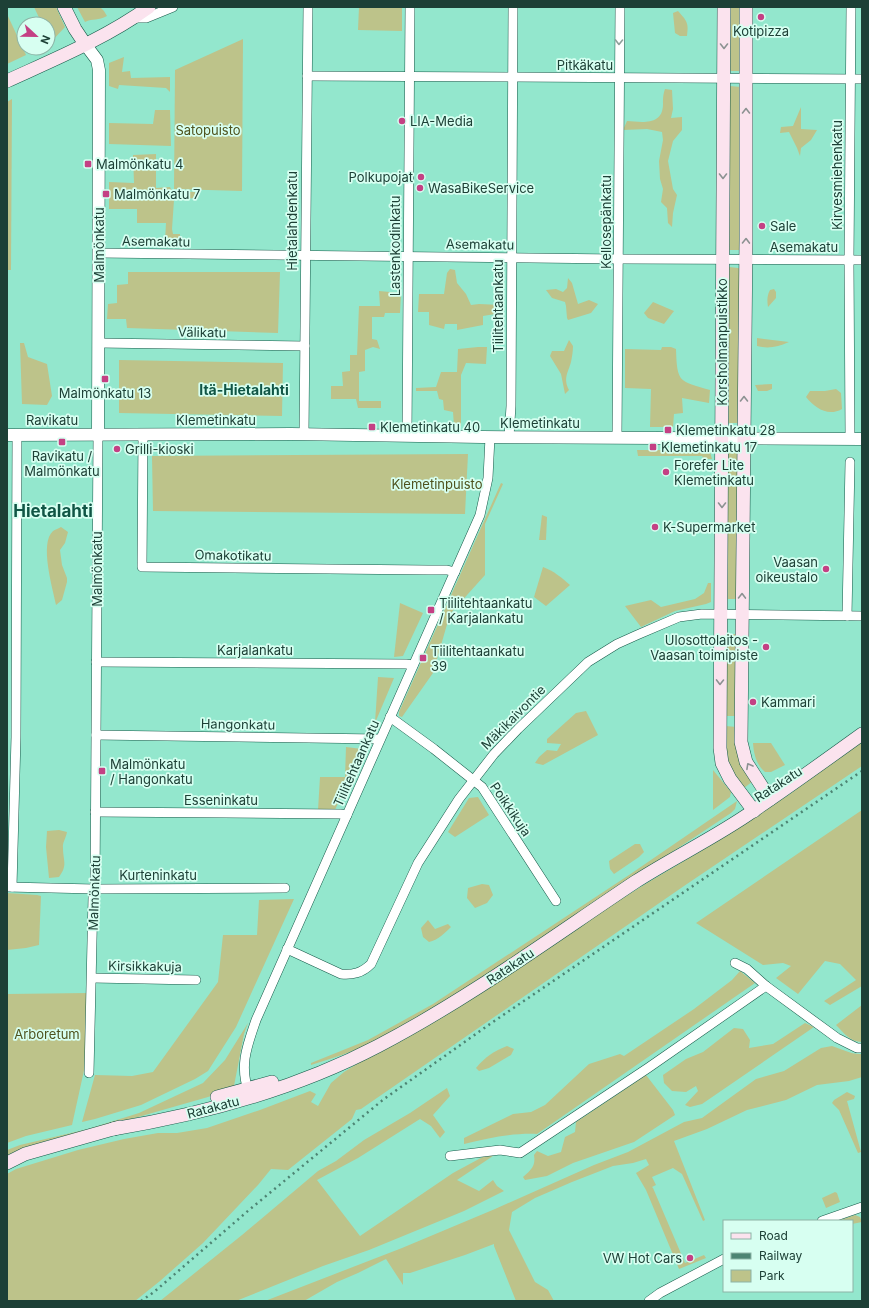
<svg xmlns="http://www.w3.org/2000/svg" width="869" height="1308" viewBox="0 0 869 1308" font-family="Inter,sans-serif">
<style>
.green{fill:#bdc38a}
.lines{fill:none;stroke-linecap:round;stroke-linejoin:round}
.minor-casing{stroke:#155948;stroke-width:10}
.tertiary-casing{stroke:#155948;stroke-width:13}
.secondary-casing{stroke:#155948;stroke-width:14}
.minor{stroke:#fff;stroke-width:9}
.tertiary{stroke:#fff;stroke-width:12}
.secondary{stroke:#fbe3ee;stroke-width:13}
.rail{stroke:#4d8473;stroke-width:2.5;stroke-dasharray:2 4;stroke-linecap:butt}
.oneway{stroke:#8ea09a}
.oneway2{stroke:#8c9292}
.poi-dot{fill:#c44084;stroke:#d7fff1;stroke-width:1.5}
.labels{text-anchor:middle;stroke-width:3.5;stroke-linejoin:round;paint-order:stroke}
.poi-label{font-size:13px;fill:#1d4036;stroke:#d7fff1;text-anchor:start}
.street-label{font-size:13px;fill:#1d4036;stroke:#d7fff1}
.park-label{font-size:13px;fill:#4e521d;stroke:#d7fff1}
.neighbourhood-label{font-size:14px;font-weight:bold;fill:#105545;stroke:#d7fff1}
.district-label{font-size:17px;font-weight:bold;fill:#105545;stroke:#d7fff1}
</style>
<rect width="100%" height="100%" fill="#93e7cd"/>
<g class="green">
<polygon points="34,7 56,7 65,27 51,42 48,36 48,24 42,24"/>
<path d="M77,7H100L104,11L107,16C98,21 93,18 85,22Z"/>
<polygon points="359,7 402,7 402,31 358,30"/>
<polygon points="729,7 742,7 740,71 731,71 729,69"/>
<path d="M678,11C687,21 689,23 687,36H680L675,33L673,13Z"/>
<polygon points="7,14 26,55 7,64"/>
<polygon points="243,39 242,191 174,189 175,70"/>
<polygon points="124,57 122,72 130,71 131,78 170,77 170,92 166,88 119,85 118,89 109,86 109,63"/>
<polygon points="730,86 741,87 740,249 739,250 729,250 728,249 729,87"/>
<path d="M665,89L672,90L673,109L671,118L682,117V130L673,141L668,161L673,189L677,195L673,213L672,227L668,223L667,208L661,202L663,189L660,179L659,161L663,140L662,132L647,129L623,130L627,121C642,122 663,126 663,104C663,98 663,95 665,89Z"/>
<polygon points="12,99 11,270 7,270 7,102"/>
<polygon points="801,107 801,129 817,130 811,140 801,148 800,156 797,148 789,132 780,133 781,127 793,126"/>
<polygon points="155,110 170,110 171,146 109,144 109,123 153,124"/>
<polygon points="156,154 156,188 170,187 172,191 195,192 195,198 174,200 172,229 173,234 180,234 180,241 165,241 166,223 137,223 137,209 109,209 109,182 134,183 133,155"/>
<polygon points="729,267 738,268 740,269 739,423 726,423"/>
<polygon points="450,269 455,270 457,283 466,294 471,305 479,304 501,305 501,313 483,316 483,325 457,330 457,324 445,324 444,329 429,325 429,312 418,312 419,294 444,294 447,273"/>
<polygon points="128,272 280,272 278,333 127,328 126,319 107,319 108,304 117,303 117,285 128,284"/>
<polygon points="568,278 572,283 578,304 589,300 598,304 591,313 568,320 567,318 566,306 565,302 552,298 546,290 556,289 563,292 567,288"/>
<path d="M774,289L776,292V298L768,307C767,301 767,295 770,290Z"/>
<polygon points="379,291 401,293 400,313 385,313 384,317 372,317 372,339 377,340 380,349 373,347 365,350 365,371 359,372 359,401 381,401 381,408 358,408 356,399 331,399 331,386 343,386 342,372 350,371 350,355 357,355 359,306 380,306"/>
<polygon points="653,302 674,311 664,324 648,318 644,313"/>
<path d="M757,338L789,342C778,347 768,349 757,346Z"/>
<path d="M569,340L573,346C573,351 572,357 571,362C568,373 563,378 569,390L565,394L561,374L550,356L552,351H564Z"/>
<polygon points="20,343 24,343 28,357 47,364 52,396 47,405 22,404"/>
<polygon points="478,347 487,347 486,364 466,363 461,375 461,426 454,426 453,412 444,410 443,400 439,399 437,391 416,391 416,388 436,387 441,372 457,372 458,349"/>
<path d="M662,347H671L676,349C677,383 679,381 710,390L709,403L682,398L683,413L674,414L673,427H650L651,389L625,388V349L661,350Z"/>
<polygon points="119,360 283,363 282,416 119,413"/>
<polygon points="772,384 772,389 767,391 758,391 755,385"/>
<path d="M836,389L841,393L842,409C828,417 815,408 806,397L810,391H825Z"/>
<polygon points="637,450 702,450 710,452 712,459 704,459 702,456 638,456"/>
<polygon points="727,451 739,451 738,599 726,599"/>
<polygon points="468,454 465,514 153,511 152,456"/>
<polygon points="501,483 503,484 485,524 485,575 450,614 433,673 402,717 399,716 399,712"/>
<polygon points="542,515 547,517 546,540 539,540"/>
<path d="M61,527L68,532L65,543L60,550L62,565L67,578V582L62,600L56,605C53,589 39,543 53,531C55,530 59,528 61,527Z"/>
<path d="M543,567C554,571 562,578 570,585L546,606L534,597Z"/>
<polygon points="708,583 711,583 711,602 706,604 675,611 641,627 625,606 651,600 661,607 695,599 704,593"/>
<polygon points="400,603 423,613 403,656 394,657"/>
<rect x="725" y="634" width="12" height="82"/>
<polygon points="378,677 394,678 375,723"/>
<polygon points="586,711 598,735 543,765 535,763 539,757 547,750 557,751 561,744 547,743 547,739 576,713"/>
<polygon points="725,726 737,727 753,781 744,788 732,771 725,755"/>
<polygon points="862,740 862,766 684,886 361,1109 356,1110 352,1119 288,1170 271,1169 258,1185 203,1243 160,1281 135,1301 7,1301 7,1174 16,1169 78,1150 124,1139 158,1133 177,1133 207,1128 260,1110 310,1091 316,1094 311,1102 318,1106 331,1083 344,1072 647,883 711,845 790,794"/>
<path d="M753,743H771L785,765L771,772H765C756,764 754,755 753,743Z"/>
<polygon points="346,747 362,749 335,810 318,810 320,777 345,777"/>
<polygon points="713,770 731,792 730,797 713,810"/>
<polygon points="478,797 489,815 455,837 448,832 469,798"/>
<polygon points="737,801 735,809 731,813 461,992 373,1043 342,1055 311,1065 311,1063 368,1040 433,1004 629,875"/>
<polygon points="862,810 862,986 830,1005 824,1001 856,980 840,964 825,961 798,994 776,978 791,966 783,963 763,965 696,923"/>
<path d="M59,830L67,832C66,838 62,843 63,848C63,861 68,865 59,877L49,878L46,847L47,831Z"/>
<polygon points="635,844 640,844 644,852 639,857 614,874 610,869 609,861"/>
<polygon points="482,884 489,885 493,895 487,903 475,908 467,898 468,888"/>
<polygon points="7,893 37,895 41,896 39,945 26,948 7,950"/>
<polygon points="294,899 236,1027 208,1071 195,1079 141,1105 95,1119 82,1122 95,1075 132,1076 153,1072 218,982 223,935 257,935 259,900"/>
<path d="M428,920L435,929L448,924L451,927C445,933 438,940 429,942L423,937L421,928Z"/>
<path d="M740,971L755,983L537,1134C512,1133 489,1138 464,1144V1138L513,1114L531,1112L545,1105L589,1064L620,1054L624,1056L694,1009L732,980Z"/>
<polygon points="88,993 85,1066 72,1125 26,1136 7,1143 7,994"/>
<path d="M862,1005V1042C850,1042 844,1033 836,1025Z"/>
<polygon points="248,1023 244,1034 234,1086 231,1089 208,1097 16,1152 7,1157 7,1150 20,1145 88,1129 139,1113 203,1083 225,1060"/>
<polygon points="805,1023 814,1027 702,1104 690,1107 685,1105 698,1091 696,1086 686,1092 672,1091 664,1083 663,1075 686,1059 703,1052 734,1028 743,1029 750,1040 749,1048 773,1044"/>
<path d="M507,1046L514,1049L511,1055L489,1068L479,1071L476,1068C485,1057 494,1051 507,1046Z"/>
<path d="M832,1046C842,1049 852,1055 862,1054V1077L849,1081L817,1085L786,1100L747,1110L707,1129L674,1141L705,1220L703,1221L682,1174L673,1168L652,1177L656,1185L652,1187L653,1188L685,1263L704,1255L706,1258L679,1269L646,1190L636,1173L649,1165L646,1159L633,1163L613,1166L572,1182L535,1198L512,1212L509,1230L535,1282L548,1290L554,1301H516L494,1246V1244L465,1255L410,1273H403V1285L386,1259L358,1273L337,1282L304,1301H265L402,1248L495,1209L594,1165L628,1152L684,1122L702,1118L756,1079L784,1071L821,1048Z"/>
<path d="M646,1075L673,1110L675,1115L634,1142L573,1163L547,1176L525,1180L523,1177C531,1170 536,1166 534,1155L537,1151L548,1156L561,1152L565,1137L575,1132L576,1122Z"/>
<polygon points="447,1088 450,1096 433,1115 445,1132 440,1138 431,1126 420,1119 358,1158 317,1180 360,1236 453,1173 490,1153 496,1154 457,1180 479,1191 493,1180 497,1186 504,1191 464,1211 369,1250 323,1266 236,1301 160,1301 242,1235 318,1171 336,1161 364,1140 410,1113"/>
<polygon points="847,1092 855,1096 854,1099 847,1101 861,1152 858,1153 839,1110 832,1103 834,1100"/>
<polygon points="835,1192 837,1193 840,1202 826,1208 822,1198"/>
<polygon points="855,1215 860,1217 862,1222 852,1224 852,1221 837,1221"/>
</g>
<g class="lines">
<g class="minor-casing">
<g id="minor">
<polyline points="133,18 146,18 173,7"/>
<polyline points="307,76 862,79"/>
<polyline points="98,253 619,259 862,260"/>
<polyline points="98,343 305,346"/>
<polyline points="143,434 142,567 428,570 447,570 455,572"/>
<polyline points="304,434 308,7"/>
<polyline points="407,436 410,7"/>
<polyline points="509,437 511,406 513,7"/>
<polyline points="617,438 620,7"/>
<polyline points="850,439 849,260 851,7"/>
<polyline points="847,616 850,462"/>
<polyline points="96,662 406,664 413,665"/>
<polyline points="390,717 434,749 482,787 556,901"/>
<polyline points="96,735 380,739"/>
<polyline points="95,812 340,814 347,815"/>
<polyline points="7,887 95,889 285,888"/>
<polyline points="12,887 16,737 17,434"/>
<path d="M287,949L341,974C353,975 362,973 371,964L418,863L459,799L494,754L518,729L588,662L617,644L637,635L679,617L702,614L862,616"/>
<polyline points="735,963 747,969 766,986 837,1038 857,1048 862,1048"/>
<polyline points="92,978 196,980"/>
<polyline points="89,1073 93,897 95,889 98,434"/>
<path d="M249,1093C239,1066 247,1046 256,1020L480,515L488,478L490,437"/>
<polyline points="450,1156 500,1150 520,1153 648,1068 766,986"/>
<polyline points="822,1221 862,1207"/>
<polyline points="649,1301 660,1293 724,1259"/>
</g>
</g>
<g class="tertiary-casing">
<g id="tertiary">
<polyline points="85,44 97,60 99,70 98,434"/>
<polyline points="7,435 291,434 482,437 862,439"/>
</g>
</g>
<g class="secondary-casing">
<g id="secondary">
<polyline points="64,7 75,29 85,44"/>
<polyline points="724,7 720,748 722,763 730,779 754,811"/>
<polyline points="746,7 746,240 741,742 746,762 770,799"/>
<path d="M7,81C55,59 106,38 149,7"/>
<polyline points="217,1097 272,1082"/>
<path d="M113,1129C204,1114 296,1089 378,1046C468,999 551,938 635,882C674,857 716,837 753,811C790,786 826,760 862,734"/>
<polyline points="7,1163 25,1154 120,1127"/>
</g>
</g>
<use href="#minor" class="minor"/>
<use href="#tertiary" class="tertiary"/>
<use href="#secondary" class="secondary"/>
<polyline class="rail" points="141,1301 154,1292 249,1210 384,1099 490,1024 862,771"/>
</g>
<defs><path id="oneway-chevron" d="M-2-3.5L2.5 0L-2 3.5" fill="none" stroke-width="1.6" stroke-linecap="round" stroke-linejoin="round"/></defs>
<use class="oneway" href="#oneway-chevron" transform="translate(619 42) rotate(91)"/>
<g class="oneway2">
<use href="#oneway-chevron" transform="translate(724 46) rotate(90)"/>
<use href="#oneway-chevron" transform="translate(746 111) rotate(-90)"/>
<use href="#oneway-chevron" transform="translate(723 176) rotate(90)"/>
<use href="#oneway-chevron" transform="translate(746 241) rotate(-89)"/>
<use href="#oneway-chevron" transform="translate(744 399) rotate(-90)"/>
<use href="#oneway-chevron" transform="translate(722 505) rotate(90)"/>
<use href="#oneway-chevron" transform="translate(742 596) rotate(-89)"/>
<use href="#oneway-chevron" transform="translate(720 682) rotate(91)"/>
<use href="#oneway-chevron" transform="translate(749 766) rotate(-119)"/>
</g>
<g class="poi-dot">
<circle cx="761" cy="17" r="4"/>
<circle cx="402" cy="121" r="4"/>
<rect x="84" y="160" width="8" height="8" rx="2"/>
<circle cx="421" cy="177" r="4"/>
<circle cx="420" cy="188" r="4"/>
<rect x="102" y="190" width="8" height="8" rx="2"/>
<circle cx="762" cy="226" r="4"/>
<rect x="101" y="375" width="8" height="8" rx="2"/>
<rect x="368" y="423" width="8" height="8" rx="2"/>
<rect x="664" y="426" width="8" height="8" rx="2"/>
<rect x="58" y="438" width="8" height="8" rx="2"/>
<rect x="649" y="443" width="8" height="8" rx="2"/>
<circle cx="117" cy="449" r="4"/>
<circle cx="666" cy="472" r="4"/>
<circle cx="655" cy="527" r="4"/>
<circle cx="826" cy="569" r="4"/>
<rect x="427" y="606" width="8" height="8" rx="2"/>
<circle cx="766" cy="647" r="4"/>
<rect x="419" y="654" width="8" height="8" rx="2"/>
<circle cx="753" cy="702" r="4"/>
<rect x="98" y="767" width="8" height="8" rx="2"/>
<circle cx="690" cy="1258" r="4"/>
</g>
<g class="labels">
<g class="poi-label">
<text x="761" y="36" text-anchor="middle">Kotipizza</text>
<text x="410" y="126">LIA-Media</text>
<text x="96" y="169">Malmönkatu 4</text>
<text x="413" y="182" text-anchor="end">Polkupojat</text>
<text x="428" y="193">WasaBikeService</text>
<text x="114" y="199">Malmönkatu 7</text>
<text x="770" y="231">Sale</text>
<text x="105" y="398" text-anchor="middle">Malmönkatu 13</text>
<text x="380" y="432">Klemetinkatu 40</text>
<text x="676" y="435">Klemetinkatu 28</text>
<text x="661" y="452">Klemetinkatu 17</text>
<text x="125" y="454">Grilli-kioski</text>
<text x="62" y="461" text-anchor="middle">Ravikatu /<tspan x="62" dy="15">Malmönkatu</tspan></text>
<text x="674" y="470">Forefer Lite<tspan x="674" dy="15">Klemetinkatu</tspan></text>
<text x="663" y="532">K-Supermarket</text>
<text x="818" y="567" text-anchor="end">Vaasan<tspan x="818" dy="15">oikeustalo</tspan></text>
<text x="439" y="608">Tiilitehtaankatu<tspan x="439" dy="15">/ Karjalankatu</tspan></text>
<text x="758" y="645" text-anchor="end">Ulosottolaitos -<tspan x="758" dy="15">Vaasan toimipiste</tspan></text>
<text x="431" y="656">Tiilitehtaankatu<tspan x="431" dy="15">39</tspan></text>
<text x="761" y="707">Kammari</text>
<text x="110" y="769">Malmönkatu<tspan x="110" dy="15">/ Hangonkatu</tspan></text>
<text x="682" y="1263" text-anchor="end">VW Hot Cars</text>
</g>
<g class="street-label">
<text x="585" y="70">Pitkäkatu</text>
<text transform="translate(837 175) rotate(-90)" y="5">Kirvesmiehenkatu</text>
<text transform="translate(292 221) rotate(-90)" y="5">Hietalahdenkatu</text>
<text transform="translate(606 222) rotate(-90)" y="5">Kellosepänkatu</text>
<text transform="translate(156 241) rotate(1)" y="5">Asemakatu</text>
<text transform="translate(480 244) rotate(1)" y="5">Asemakatu</text>
<text transform="translate(99 245) rotate(-90)" y="5">Malmönkatu</text>
<text transform="translate(395 246) rotate(-90)" y="5">Lastenkodinkatu</text>
<text x="804" y="252">Asemakatu</text>
<text transform="translate(498 306) rotate(-90)" y="5">Tiilitehtaankatu</text>
<text transform="translate(202 332) rotate(1)" y="5">Välikatu</text>
<text transform="translate(722 342) rotate(-90)" y="5">Korsholmanpuistikko</text>
<text x="52" y="425">Ravikatu</text>
<text x="216" y="425">Klemetinkatu</text>
<text x="540" y="428">Klemetinkatu</text>
<text transform="translate(233 555) rotate(1)" y="5">Omakotikatu</text>
<text transform="translate(97 569) rotate(-90)" y="5">Malmönkatu</text>
<text x="255" y="655">Karjalankatu</text>
<text transform="translate(513 717) rotate(-45)" y="5">Mäkikaivontie</text>
<text transform="translate(238 724) rotate(1)" y="5">Hangonkatu</text>
<text transform="translate(356 763) rotate(-66)" y="5">Tiilitehtaankatu</text>
<text transform="translate(778 784) rotate(-33)" y="5">Ratakatu</text>
<text x="221" y="805">Esseninkatu</text>
<text transform="translate(511 809) rotate(56)" y="5">Poikkikuja</text>
<text x="158" y="880">Kurteninkatu</text>
<text transform="translate(94 893) rotate(-88)" y="5">Malmönkatu</text>
<text transform="translate(145 966) rotate(1)" y="5">Kirsikkakuja</text>
<text transform="translate(510 966) rotate(-34)" y="5">Ratakatu</text>
<text transform="translate(213 1107) rotate(-15)" y="5">Ratakatu</text>
</g>
<g class="park-label">
<text x="208" y="135">Satopuisto</text>
<text x="437" y="489">Klemetinpuisto</text>
<text x="47" y="1039">Arboretum</text>
</g>
<g class="neighbourhood-label">
<text x="244" y="395">Itä-Hietalahti</text>
</g>
<g class="district-label">
<text x="53" y="517">Hietalahti</text>
</g>
</g>
<rect width="869" height="1308" fill="none" stroke="#1d4036" stroke-width="16"/>
<rect x="723" y="1220" width="130" height="72" fill="#d7fff1" stroke="#8db3a6"/>
<rect x="731" y="1233" width="20" height="6" fill="#fbe3ee" stroke="#8db3a6"/>
<text x="759" y="1240" font-size="12" fill="#1d4036">Road</text>
<rect x="731" y="1253" width="20" height="6" fill="#4d8473" stroke="#8db3a6"/>
<text x="759" y="1260" font-size="12" fill="#1d4036">Railway</text>
<rect x="731" y="1270" width="20" height="12" fill="#bdc38a" stroke="#8db3a6"/>
<text x="759" y="1280" font-size="12" fill="#1d4036">Park</text>
<g transform="translate(36 36) rotate(112)"><circle r="19" fill="#d7fff1" stroke="#8db3a6"/>
<path d="M0-3L7 15L0 10L-7 15Z" fill="#c44084"/>
<text y="-6" font-size="11" font-weight="bold" text-anchor="middle" fill="#1d4036">N</text>
</g>
</svg>
